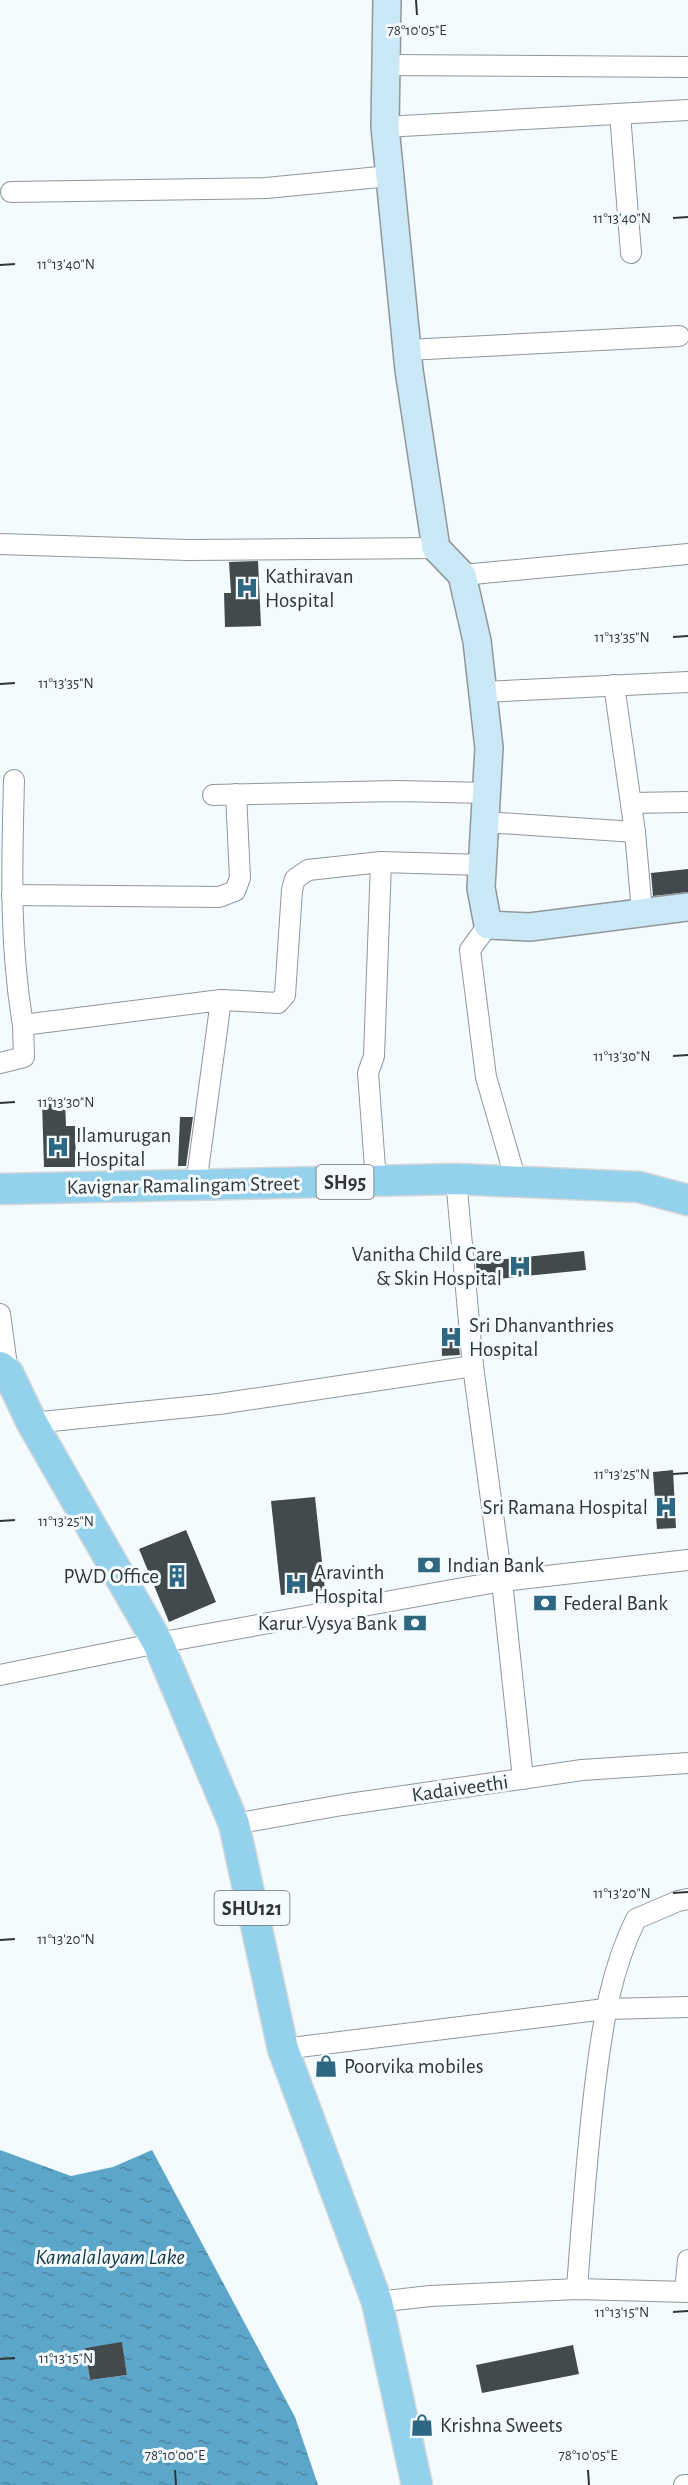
<svg xmlns="http://www.w3.org/2000/svg" width="688" height="2485" viewBox="0 0 688 2485" font-family="'Alegreya Sans',sans-serif">
<style>
.water{fill:url(#water-ripples);fill-rule:evenodd}
.building{fill:#434a4d}
.lines{fill:none;stroke-linecap:round;stroke-linejoin:round}
.street-casing{stroke:#90979b;stroke-width:22}
.secondary-casing{stroke:#90979b;stroke-width:30}
.primary-casing{stroke:#d6d7d7;stroke-width:33}
.street{stroke:#fff;stroke-width:20}
.secondary{stroke:#cae8f5;stroke-width:27}
.primary{stroke:#94d1ec;stroke-width:30}
.ticks{fill:none;stroke:#323537;stroke-width:2}
.labels{text-anchor:middle;stroke-width:6;stroke-linejoin:round;paint-order:stroke}
.shield{fill:#f3fbff;stroke:#6c7073;stroke-width:1.5}
.shield-label{font-size:20px;font-weight:bold;fill:#323537}
.poi-label{font-size:21px;fill:#323537;stroke:#f3fbff;text-anchor:start}
.street-label{font-size:21px;fill:#323537;stroke:#f3fbff}
.water-label{font-size:22px;font-style:italic;fill:#143746;stroke:#f3fbff}
.ticks-label{font-size:15px;text-anchor:middle;fill:#323537;stroke:#f3fbff;stroke-width:6;stroke-linejoin:round;paint-order:stroke}
</style>
<defs>
<pattern id="water-ripples" width="26" height="14" patternUnits="userSpaceOnUse" patternTransform="scale(1.5)"><rect width="26" height="14" fill="#5ba6c9"/><path d="M2 4q2-2 4 0t4 0M15 11q2-2 4 0t4 0" fill="none" stroke="#4c88a4"/></pattern>
</defs>
<rect width="100%" height="100%" fill="#f3fbff"/>
<path class="water" d="M0,2150L71,2176L113,2167L152,2150L295,2417L318,2485H0ZM122,2343L127,2375L90,2380L85,2348Z"/>
<g class="building">
<polygon points="258,561 261,626 225,627 224,593 231,593 229,562"/>
<polygon points="688,869 688,892 653,896 651,873"/>
<polygon points="65,1101 66,1126 75,1126 76,1167 44,1167 42,1102"/>
<polygon points="180,1117 193,1117 186,1166 178,1166"/>
<polygon points="584,1251 586,1270 477,1281 476,1262"/>
<polygon points="441,1328 457,1328 460,1355 442,1356"/>
<polygon points="673,1470 676,1528 657,1529 653,1472"/>
<polygon points="315,1497 325,1590 281,1595 271,1501"/>
<polygon points="186,1530 216,1602 169,1622 139,1549"/>
<polygon points="122,2342 127,2375 90,2380 85,2348"/>
<polygon points="573,2345 579,2374 482,2393 476,2365"/>
</g>
<g class="lines">
<g class="street-casing">
<g id="street">
<polyline points="385,65 688,67"/>
<polyline points="620,114 631,253"/>
<polyline points="385,127 688,110"/>
<polyline points="11,192 266,188 390,176"/>
<polyline points="407,350 679,336"/>
<polyline points="0,544 188,550 436,548"/>
<polyline points="462,575 688,554"/>
<polyline points="614,685 635,832"/>
<polyline points="483,692 688,682"/>
<path d="M14,780C12,862 9,943 23,1025L221,1000L196,1185"/>
<polyline points="213,795 398,791 487,793"/>
<polyline points="631,803 688,802"/>
<polyline points="485,822 635,832 642,912"/>
<polyline points="12,895 219,897 235,891 240,878 236,794"/>
<polyline points="488,925 470,950 486,1077 516,1181"/>
<polyline points="221,1000 278,1003 285,995 292,890 295,879 308,870 381,862"/>
<polyline points="0,1063 24,1057 23,1025"/>
<polyline points="456,1179 473,1366 502,1581 523,1779"/>
<polyline points="376,1181 368,1073 374,1056 381,862 483,865"/>
<polyline points="0,1314 8,1373"/>
<polyline points="32,1423 219,1404 473,1366"/>
<polyline points="0,1675 158,1643 502,1581 688,1560"/>
<polyline points="234,1824 342,1805 582,1770 688,1763"/>
<polyline points="283,2049 605,2009 688,2007"/>
<path d="M577,2289C582,2219 587,2149 596,2078C603,2022 611,1970 636,1919L678,1901L688,1899"/>
<polyline points="685,2291 688,2260"/>
<polyline points="377,2302 430,2296 577,2289 688,2292"/>
<polyline points="684,2485 688,2485"/>
</g>
</g>
<g class="secondary-casing">
<polyline id="secondary" points="387,0 385,127 409,370 436,548 462,575 477,641 489,748 481,888 488,925 530,927 688,907"/>
</g>
<g class="primary-casing">
<g id="primary">
<polyline points="0,1189 456,1179 639,1187 688,1200"/>
<polyline points="0,1367 8,1373 32,1423 158,1643 234,1824 283,2049 377,2302 417,2485"/>
</g>
</g>
<use href="#street" class="street"/>
<use href="#secondary" class="secondary"/>
<use href="#primary" class="primary"/>
</g>
<path class="ticks" d="M416,0L417,15M673,218L688,217M0,265L15,264M673,637L688,636M0,684L15,683M673,1056L688,1055M0,1103L15,1102M673,1474L688,1473M0,1521L15,1520M673,1893L688,1892M0,1940L15,1939M673,2312L688,2311M0,2359L15,2358M175,2470L176,2485M588,2470L589,2485"/>
<defs>
<g id="hospital-bare" transform="scale(1.8)"><path d="M-5-5h3v3.5h4V-5h3V5h-3V1.5h-4V5h-3Z" fill="#2e6781" stroke="#f3fbff" stroke-width="2.5" paint-order="stroke"/></g>
<g id="bank-bare" transform="scale(1.8)"><path d="M-6-4H6V4H-6ZM0-2.3a2.3 2.3 0 1 0 0 4.6a2.3 2.3 0 1 0 0-4.6Z" fill="#2e6781" stroke="#f3fbff" stroke-width="2.5" paint-order="stroke"/></g>
<g id="building-bare" transform="scale(1.8)"><path d="M-4-6H4V6H1V3H-1V6H-4ZM-2.5-4.3h1.7v1.8h-1.7ZM.8-4.3h1.7v1.8H.8ZM-2.5-1h1.7V.8h-1.7ZM.8-1h1.7V.8H.8Z" fill="#2e6781" stroke="#f3fbff" stroke-width="2.5" paint-order="stroke"/></g>
<g id="shop-bare" transform="scale(1.8)"><path d="M-5-2.5h2.3a2.7 3.5 0 0 1 5.4 0H5L5.5 6h-11ZM-1.5-2.5h3a1.5 2.3 0 0 0-3 0Z" fill="#2e6781" stroke="#f3fbff" stroke-width="2.5" paint-order="stroke"/></g>
</defs>
<g fill-rule="evenodd">
<use href="#hospital-bare" x="247" y="588"/>
<use href="#hospital-bare" x="58" y="1147"/>
<use href="#hospital-bare" x="520" y="1266"/>
<use href="#hospital-bare" x="451" y="1337"/>
<use href="#hospital-bare" x="666" y="1507"/>
<use href="#bank-bare" x="429" y="1565"/>
<use href="#building-bare" x="177" y="1576"/>
<use href="#hospital-bare" x="296" y="1584"/>
<use href="#bank-bare" x="545" y="1603"/>
<use href="#bank-bare" x="415" y="1623"/>
<use href="#shop-bare" x="326" y="2066"/>
<use href="#shop-bare" x="422" y="2425"/>
</g>
<g class="labels">
<g class="shield">
<rect x="316.5" y="1165" width="57" height="34" rx="4.5"/>
<rect x="214.5" y="1891" width="75" height="34" rx="4.5"/>
</g>
<g class="shield-label">
<text x="345" y="1189">SH95</text>
<text x="252" y="1915">SHU121</text>
</g>
<g class="poi-label">
<text x="265" y="583">Kathiravan<tspan x="265" dy="24">Hospital</tspan></text>
<text x="76" y="1142">Ilamurugan<tspan x="76" dy="24">Hospital</tspan></text>
<text x="502" y="1261" text-anchor="end">Vanitha Child Care<tspan x="502" dy="24">&amp; Skin Hospital</tspan></text>
<text x="469" y="1332">Sri Dhanvanthries<tspan x="469" dy="24">Hospital</tspan></text>
<text x="648" y="1514" text-anchor="end">Sri Ramana Hospital</text>
<text x="447" y="1572">Indian Bank</text>
<text x="314" y="1579">Aravinth<tspan x="314" dy="24">Hospital</tspan></text>
<text x="159" y="1583" text-anchor="end">PWD Office</text>
<text x="563" y="1610">Federal Bank</text>
<text x="397" y="1630" text-anchor="end">Karur Vysya Bank</text>
<text x="344" y="2073">Poorvika mobiles</text>
<text x="440" y="2432">Krishna Sweets</text>
</g>
<g class="street-label">
<text transform="translate(183 1185) rotate(-1)" y="7">Kavignar Ramalingam Street</text>
<text transform="translate(460 1788) rotate(-8)" y="7">Kadaiveethi</text>
</g>
<g class="water-label">
<text x="110" y="2264">Kamalalayam Lake</text>
</g>
</g>
<g class="ticks-label">
<text x="417" y="35">78°10'05"E</text>
<text x="622" y="223">11°13'40"N</text>
<text x="66" y="269">11°13'40"N</text>
<text x="622" y="642">11°13'35"N</text>
<text x="66" y="688">11°13'35"N</text>
<text x="622" y="1061">11°13'30"N</text>
<text x="66" y="1107">11°13'30"N</text>
<text x="622" y="1479">11°13'25"N</text>
<text x="66" y="1526">11°13'25"N</text>
<text x="622" y="1898">11°13'20"N</text>
<text x="66" y="1944">11°13'20"N</text>
<text x="622" y="2317">11°13'15"N</text>
<text x="66" y="2363">11°13'15"N</text>
<text x="175" y="2460">78°10'00"E</text>
<text x="588" y="2460">78°10'05"E</text>
</g>
</svg>
